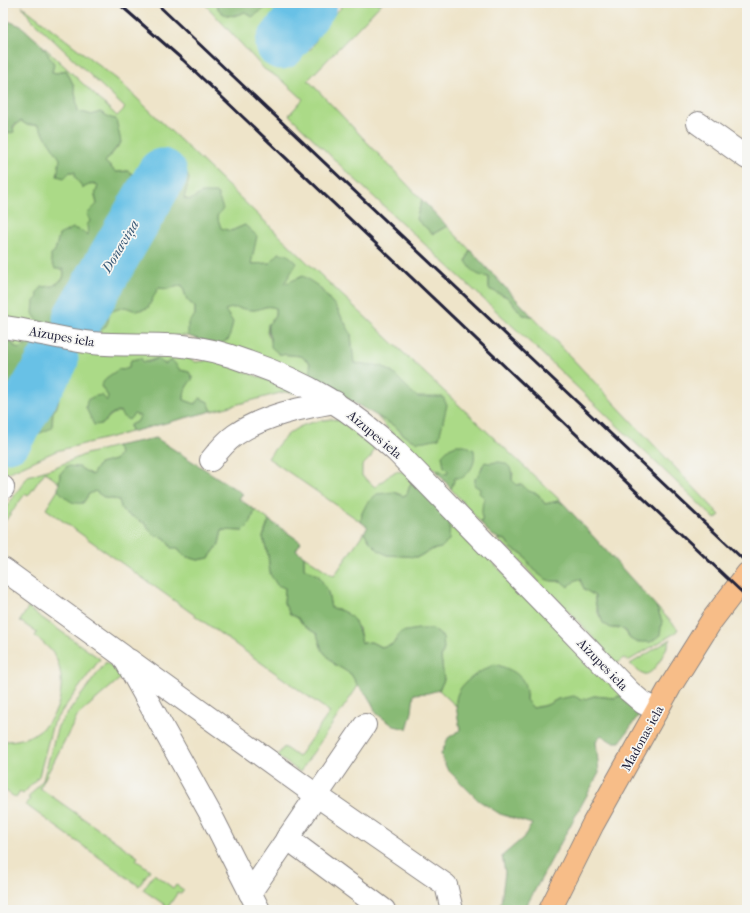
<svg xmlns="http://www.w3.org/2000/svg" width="750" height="913" viewBox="0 0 750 913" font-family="'IM FELL French Canon',serif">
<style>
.green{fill:#abda87;stroke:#667e61}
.forest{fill:#88ba74;stroke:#556e58}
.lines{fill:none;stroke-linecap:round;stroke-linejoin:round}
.river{stroke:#68c1e6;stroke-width:51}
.minor-casing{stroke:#888382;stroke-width:24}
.major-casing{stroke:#888382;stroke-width:24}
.minor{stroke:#fff;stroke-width:22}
.major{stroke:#f7bd88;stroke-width:22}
.rail{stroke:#22223b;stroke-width:3}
.labels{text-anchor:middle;stroke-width:3.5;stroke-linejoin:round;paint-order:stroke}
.street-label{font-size:13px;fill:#22223b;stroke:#f6f6f2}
.water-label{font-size:14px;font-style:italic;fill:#3a5a77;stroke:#f6f6f2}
</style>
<rect width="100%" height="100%" fill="#f6f6f2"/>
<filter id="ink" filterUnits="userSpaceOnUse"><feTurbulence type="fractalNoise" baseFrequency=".025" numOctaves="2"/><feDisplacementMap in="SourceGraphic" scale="8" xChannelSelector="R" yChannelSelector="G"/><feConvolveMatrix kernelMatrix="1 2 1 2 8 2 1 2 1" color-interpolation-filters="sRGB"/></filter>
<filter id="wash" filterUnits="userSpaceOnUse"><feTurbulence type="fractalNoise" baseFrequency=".012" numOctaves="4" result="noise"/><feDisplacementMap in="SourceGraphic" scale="16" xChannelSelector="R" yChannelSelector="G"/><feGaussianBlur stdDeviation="0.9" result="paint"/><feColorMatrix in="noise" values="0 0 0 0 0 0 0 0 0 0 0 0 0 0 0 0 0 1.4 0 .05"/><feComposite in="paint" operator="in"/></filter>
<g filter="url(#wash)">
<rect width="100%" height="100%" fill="#eee4c9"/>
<g class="green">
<path d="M204,3H216L218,9L226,14L234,16L245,12L266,8L268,3H290C277,12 275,26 272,40L286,54L311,49L326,22L341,8L339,3H382L308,80L422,200L416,219L433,234L447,226L470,250L466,261L489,277V289L507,297L523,315L532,316L720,515L715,519L535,347L345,170L289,115L303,99L282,80L264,69Z"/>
<path d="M22,6L118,80L309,264L564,504L558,501L545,504L538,494L529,492L521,484L517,485L512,480L513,473L496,462L482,466C479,478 479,487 485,498C480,506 485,514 481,523L451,489L455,478L448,471L447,474L421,463L396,438L377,416L396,427L405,437L417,397L394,374L382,366L353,363L351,334L336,307L318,286L283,284L270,263L251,264L245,225L231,231L221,229L217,216L202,193L190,200L184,198L189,179H139L128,171L116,172L105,162L121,143L111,118L100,112L92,115L78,111L74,86L66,70L57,73L52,72L54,64L42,45L117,116L125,108L30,18Z"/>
<polygon points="21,121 27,125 38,125 70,172 76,172 98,186 95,195 97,204 90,221 88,235 59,235 55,251 64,273 63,279 53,286 42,287 50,327 3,320 3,132 6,134"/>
<polygon points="182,285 187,300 195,307 195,315 188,336 87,333 109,312 125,306 136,311 158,288 168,289"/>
<path d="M235,306L254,310L269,306L275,308C276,315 274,320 268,325L267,333L279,354L301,356L310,363L312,373L322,384L218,345L225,310Z"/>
<path d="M4,336L187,354L188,358L196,362L205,361L206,357L294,390V393L284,392L212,411L208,402L200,398L195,404L184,400C184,391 186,385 193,379L189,372L180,370L173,362L166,364L161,362L158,358C139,365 113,367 101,386L108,396L103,424C116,407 122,411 141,416L138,421L130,425L131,432L56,451L3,475V449L13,444L20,433L53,412L57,407L43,402L14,405L13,393L28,378L18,349Z"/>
<path d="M332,419L352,423L372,441L374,449L371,457L362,466V476L375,487C391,476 395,463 414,479L410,485L407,494L403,496L394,492L362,513L361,522L268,458C288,430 298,423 332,419Z"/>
<polygon points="116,446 120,454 115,460 99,464 92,475 79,467 60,474 59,483 45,472 28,496 25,494 3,524 3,512 28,476 53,468 86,454"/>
<polygon points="58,490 66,498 83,503 89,494 95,491 105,498 119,500 122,511 146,524 149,530 165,538 178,548 184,556 198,560 209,558 219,544 222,530 243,531 250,524 255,510 269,520 263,537 268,555 270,574 285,588 284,603 290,614 298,618 304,626 317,634 322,650 334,664 351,674 358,686 300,772 277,756 284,747 298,757 330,712 46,509"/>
<polygon points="450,520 625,694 614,698 594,696 582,700 558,699 547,705 533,708 526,700 527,689 456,700 457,707 439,690 444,680 441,657 444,649 401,632 393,644 381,647 371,642 362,643 359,628 339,609 331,608 328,592 304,568 304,556 334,576 364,532 370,542 387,555 418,557 431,550 441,548"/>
<path d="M497,539L506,540C510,549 515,551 523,554C528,563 538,577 549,580C556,583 573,580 580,579L584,589L595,596C594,606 600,622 609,627C620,632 621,622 630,639L662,621L656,606L678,629L675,633L628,661L623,658L618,663L611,658L594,638L556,598L543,587L513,553Z"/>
<path d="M28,608L100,659L53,723L39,776L23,794L20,792L16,798L3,789V741C35,742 59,721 61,689C62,678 60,666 55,656C50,648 42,642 35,636L37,633L20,621Z"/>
<path d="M671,639C666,648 655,677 643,674C638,672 634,667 630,664Z"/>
<polygon points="106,662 116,670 122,677 78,715 40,788 138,857 136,860 150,870 139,886 26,805 30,799 28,798 43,780 58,726"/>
<polygon points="154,874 173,888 176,885 184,890 181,894 178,892 168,907 143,890"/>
</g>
<g class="forest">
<path d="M216,3H268L266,8L252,17L245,12C233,17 221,19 216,3Z"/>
<path d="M3,19L21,26L42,45L54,64L52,72L57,73L66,70L74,86L78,111L92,115L100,112L111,118L116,119L121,142L105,162L116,172L128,171L139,179H148L159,169L186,171L189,179L184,198L190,200L202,193H217L223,209L217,216L221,228L231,231L245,225L257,236L251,264L270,263L279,253L288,255L297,263L284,284L303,276L318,286L336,307L351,334L354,363L382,366L394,374L417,397H443L447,405L439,438C417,443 413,445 396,427L322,384L311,373L310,363L301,356L279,354L271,347C272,337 267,335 268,324C274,320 276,315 275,308C264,304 263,310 253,310C240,310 240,305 225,310L233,322L229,339L218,345L188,336V323L195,315V307L187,300L182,285L168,289L158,288L148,308L136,311L125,307L109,312C109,319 108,327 101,330C89,336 47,330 38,321C36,319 34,315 33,313L34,301L38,297L37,293L42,287L53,286L63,279L64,273L63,269H55L51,260V254L55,251L59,235L73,228L82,231L88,235L87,225L90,221L87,214L97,204L95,195L98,186L93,183L83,188L75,177V172H70L64,178L57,176L60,159L38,125H27L21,121L13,126L14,132L6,134L3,132Z"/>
<polygon points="422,200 447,226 433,234 416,219"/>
<path d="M470,250L532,316L523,315L507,297L489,289V277C476,276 473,272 466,261Z"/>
<polygon points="3,336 18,349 28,343 39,345 42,352 28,378 13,393 14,405 29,390 44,399 43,403 49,404 51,398 55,396 59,399 57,407 53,412 52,428 31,437 20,433 13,444 3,449"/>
<path d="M141,358L143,362H149L158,358L161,362L165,364L170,361H173L180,370L189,372L193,379C186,385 184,391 184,400L195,404L200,398L208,402L212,411L131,432L130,425L138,421L140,416L134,414L129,420L122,416L120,411L110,415L103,424L94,425L86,408L87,400L95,396L102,395L107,401L108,396L101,386L106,378L119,369L122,370L129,367L131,360Z"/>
<path d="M156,438L243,494L239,499L255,510L250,524L243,531L222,530L219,544L209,558L198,560L184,556L178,548H171L165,538C154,535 151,535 146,524L122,511L119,500L105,498L95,491L89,494L83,503C71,505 66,498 58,490L60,474L67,466L79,467L92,475L99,464L115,460L120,454L116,446Z"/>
<path d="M456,445H465L474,450C476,463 472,470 462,478H455L451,489L435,469L447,474L448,471L444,467L442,455L449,448Z"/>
<path d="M485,462C491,464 493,462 498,462C509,462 513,470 512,480L517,485L521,484L529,491L538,494L545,504L558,501L564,504L656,606L662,621L660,635L651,642H636L630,639L626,631L620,628H611L603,623L595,602V596L584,589L580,579L576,580L568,587L561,581C558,581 554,581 551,581C540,579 528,563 523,554C515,551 510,549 506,540C493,538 489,533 481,523L483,517L481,516C483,510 481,504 485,498L479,493L480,489L474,485L475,482V478C481,473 481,468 485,462Z"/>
<polygon points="414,479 450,520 449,540 441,548 431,550 418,557 387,555 378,550 370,542 364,532 368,527 361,522 362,513 367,503 377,494 394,492 403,496 407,494 410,485"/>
<path d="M269,520L301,542L296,550L304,556V568L319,576L328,592L331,608C354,612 357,623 362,643L371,642L381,647L393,644L401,632L418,629H433L443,637L444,649L441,657L444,680L439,690L428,693L414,694L412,712L407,729L394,726L377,714L367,695L358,686L351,674L334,664L322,650L317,634L304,626L298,618L290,614L284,603L285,588L277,585L270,574L268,555L263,537Z"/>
<path d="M495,664C515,671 528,676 526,700L533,708L547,705L558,699L574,696L582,700L594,696L614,698L625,694L641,712L620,742H612L601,735L596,741L599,773L524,910H494L501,903L505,872L502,856L523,838L532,824L500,814L478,800L447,769L441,754L448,738L460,730C459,721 456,711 456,702C456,683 481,671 495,664Z"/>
</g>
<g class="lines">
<g class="river">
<polyline points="281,44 312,3"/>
<polyline points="78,318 162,174"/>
<polyline points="3,437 8,437 53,360"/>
</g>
</g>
</g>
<g filter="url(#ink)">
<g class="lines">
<g class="minor-casing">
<g id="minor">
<polyline points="698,123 747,158"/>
<path d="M3,327C33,331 62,339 92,343C123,346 153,343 183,346C205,348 227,354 248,362C307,382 351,409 397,452L629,691L643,703L657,710"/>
<path d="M211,460C218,451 225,442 235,435C264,415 301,408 335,402"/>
<polyline points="3,488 3,487"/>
<polyline points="3,569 123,656 210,813 259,910"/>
<polyline points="129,660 316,795 446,885 452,910"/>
<polyline points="287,838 384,910"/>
<polyline points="250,893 365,725"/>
</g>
</g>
<g class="major-casing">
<polyline id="major" points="550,910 593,824 670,687 712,620 747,574"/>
</g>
<use href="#minor" class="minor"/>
<use href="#major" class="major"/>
<g class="rail">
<polyline points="118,3 183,60 747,597"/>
<polyline points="156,3 747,563"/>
</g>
</g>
</g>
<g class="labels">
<g class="street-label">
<text transform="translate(62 336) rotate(10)" y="5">Aizupes iela</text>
<text transform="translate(375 434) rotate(40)" y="5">Aizupes iela</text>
<text transform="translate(603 664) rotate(46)" y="5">Aizupes iela</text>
<text transform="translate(642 738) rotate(-61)" y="5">Madonas iela</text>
</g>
<g class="water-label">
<text transform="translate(120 246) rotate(-59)" y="5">Donaviņa</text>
</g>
</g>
<rect width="750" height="913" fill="none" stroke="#f6f6f2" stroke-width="16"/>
</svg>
